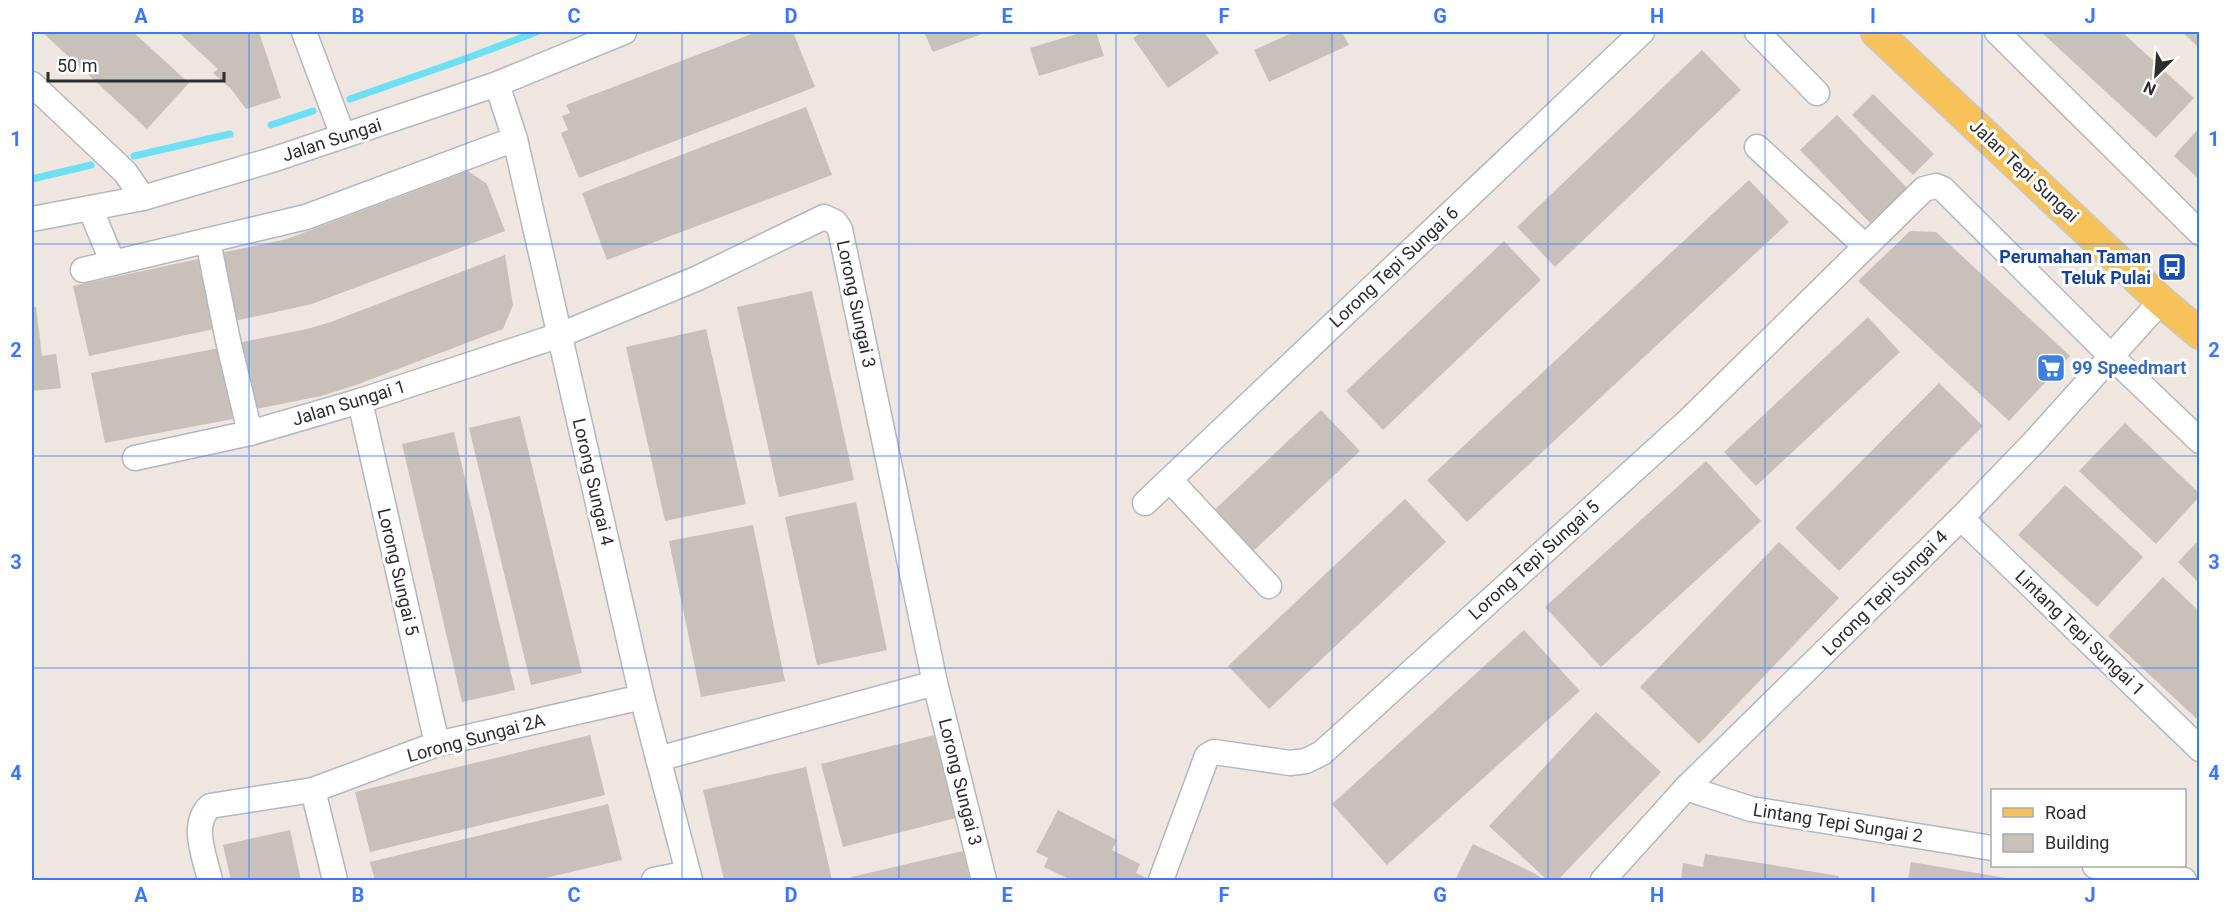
<svg xmlns="http://www.w3.org/2000/svg" width="2231" height="912" viewBox="0 0 2231 912" font-family="Roboto,sans-serif">
<style>
.lines{fill:none;stroke-linecap:round;stroke-linejoin:round}
.stream{stroke:#6ee0f5;stroke-width:7}
.building{fill:#c8c1ba}
.minor-casing{stroke:#b3b7c1;stroke-width:27}
.major-casing{stroke:#c8c8c8;stroke-width:33}
.minor{stroke:#fff;stroke-width:24}
.major{stroke:#f8c25b;stroke-width:30}
.grid{fill:none;stroke:#3c76ff;stroke-width:1.5;stroke-opacity:0.55}
.labels{text-anchor:middle;stroke-width:6;stroke-linejoin:round;paint-order:stroke}
.street-label{font-size:18px;fill:#2d2d2d;stroke:#fff}
.transit-label{font-size:18px;font-weight:bold;fill:#164399;stroke:#fff;text-anchor:end}
.shop-label{font-size:18px;font-weight:bold;fill:#366cbe;stroke:#fff;text-anchor:start}
.neatline{fill:none;stroke:#3c76ff;stroke-width:2}
.grid-label{font-size:20px;text-anchor:middle;font-weight:bold;fill:#3c76ff}
</style>
<rect width="100%" height="100%" fill="#efe6df"/>
<g class="lines">
<g class="stream">
<polyline points="350,99 459,61 537,32"/>
<polyline points="271,125 313,111"/>
<polyline points="134,156 230,134"/>
<polyline points="32,179 91,165"/>
</g>
</g>
<g class="building">
<polygon points="42,32 133,32 189,83 147,129"/>
<polygon points="178,32 259,32 281,98 246,109 231,89 213,73 218,69"/>
<polygon points="757,32 793,32 815,87 579,178 561,133 568,130 562,116 570,113 566,105"/>
<polygon points="924,32 981,32 982,34 933,52"/>
<polygon points="1083,32 1096,32 1104,56 1039,76 1030,48"/>
<polygon points="1142,32 1204,32 1219,53 1168,88 1133,38"/>
<polygon points="1294,32 1342,32 1349,45 1269,82 1254,50"/>
<polygon points="2041,32 2122,32 2194,98 2156,138"/>
<polygon points="2182,32 2199,32 2199,48 2193,42"/>
<polygon points="1702,50 1741,90 1555,267 1517,227"/>
<polygon points="1873,94 1934,154 1913,175 1852,115"/>
<polygon points="806,107 832,175 607,260 582,193"/>
<polygon points="1837,115 1911,192 1874,227 1800,150"/>
<polygon points="2199,128 2199,179 2174,156"/>
<polygon points="468,171 487,184 505,231 312,304 234,321 221,253 287,239"/>
<polygon points="1749,180 1789,222 1467,522 1427,480"/>
<polygon points="1910,231 1936,232 2070,356 2009,421 1858,281"/>
<polygon points="1504,241 1541,280 1383,430 1346,391"/>
<polygon points="505,255 513,305 503,329 356,385 321,396 252,410 238,343 307,329 331,322"/>
<polygon points="198,259 214,329 89,356 73,286"/>
<polygon points="812,291 854,480 779,497 737,307"/>
<polygon points="32,307 36,307 42,356 56,354 61,388 32,391"/>
<polygon points="1868,317 1900,352 1756,486 1724,452"/>
<polygon points="706,329 746,504 665,521 626,347"/>
<polygon points="219,348 233,419 105,443 91,373"/>
<polygon points="1939,383 1983,426 1839,571 1795,528"/>
<polygon points="1321,410 1360,451 1248,556 1209,515"/>
<polygon points="520,416 582,673 531,685 469,428"/>
<polygon points="2125,423 2199,493 2199,497 2156,544 2079,471"/>
<polygon points="454,432 515,690 462,702 402,444"/>
<polygon points="1706,461 1761,521 1601,667 1545,607"/>
<polygon points="2065,485 2143,557 2097,607 2018,535"/>
<polygon points="1405,499 1446,542 1269,709 1228,666"/>
<polygon points="856,502 887,650 817,665 785,517"/>
<polygon points="753,525 785,681 701,697 669,541"/>
<polygon points="2199,540 2199,583 2178,562"/>
<polygon points="1779,542 1839,598 1699,744 1640,687"/>
<polygon points="2163,577 2199,611 2199,721 2108,636"/>
<polygon points="1524,630 1580,691 1387,865 1332,804"/>
<polygon points="1596,712 1661,772 1558,880 1547,880 1489,826"/>
<polygon points="590,735 605,795 370,852 355,792"/>
<polygon points="934,735 956,818 843,847 821,764"/>
<polygon points="806,767 832,880 724,880 703,790"/>
<polygon points="608,804 622,860 537,880 375,880 370,862"/>
<polygon points="1058,810 1117,840 1112,850 1140,864 1136,873 1151,880 1071,880 1044,867 1048,858 1036,852"/>
<polygon points="290,830 301,880 231,880 223,845"/>
<polygon points="1473,844 1536,874 1543,880 1455,880"/>
<polygon points="963,851 970,880 852,880 851,877"/>
<polygon points="1705,854 1839,876 1839,880 1681,880 1683,863 1703,867"/>
<polygon points="1911,862 2012,879 2012,880 1908,880"/>
</g>
<g class="lines">
<g class="minor-casing">
<g id="minor">
<polyline points="304,32 343,136"/>
<polyline points="1757,32 1817,93"/>
<polyline points="1997,32 2200,233"/>
<polyline points="32,84 125,172 143,198"/>
<polyline points="497,84 515,139 642,697 690,880"/>
<polyline points="1757,147 1865,246"/>
<polyline points="90,208 113,263"/>
<polyline points="32,219 143,198 275,159 497,84 624,32"/>
<polyline points="208,241 227,336 250,433"/>
<polyline points="83,270 306,217 515,139"/>
<polyline points="360,401 437,744"/>
<polyline points="135,458 250,433 360,401 560,335 698,278 824,217 835,222 840,229 935,683 984,880"/>
<polyline points="1170,480 1269,586"/>
<polyline points="1145,503 1642,32"/>
<polyline points="1961,518 2200,749"/>
<polyline points="658,759 935,683"/>
<polyline points="1686,788 1751,809 1992,848"/>
<polyline points="313,790 335,880"/>
<polyline points="2095,866 2184,880"/>
<path d="M210,880C205,857 190,825 210,806L313,790L437,744L642,697"/>
<polyline points="654,880 688,873"/>
<polyline points="1161,880 1207,756 1214,752 1290,763 1306,761 1322,753 1688,421 1924,189 1936,186 1943,189 2111,356 2200,441"/>
<polyline points="1603,880 1686,788 1961,518 2036,440 2161,301"/>
</g>
</g>
<g class="major-casing">
<polyline id="major" points="1876,32 2161,301 2200,334"/>
</g>
<use href="#minor" class="minor"/>
<use href="#major" class="major"/>
</g>
<path class="grid" d="M249,32V880M466,32V880M682,32V880M899,32V880M1116,32V880M1332,32V880M1548,32V880M1765,32V880M1982,32V880M32,244H2200M32,456H2200M32,668H2200"/>
<defs>
<g id="bus-square" transform="scale(1.5)"><rect x="-9" y="-9" width="18" height="18" rx="4" fill="#1a4fb4" stroke="#fff"/><path d="M-5-6H5V4H4V6H2V4H-2V6H-4V4H-5ZM-3.5-4V0h7V-4ZM-3.5 1.2v1.5H-2V1.2ZM2 1.2v1.5H3.5V1.2Z" fill="#fff"/></g>
<g id="supermarket-square" transform="scale(1.5)"><rect x="-9" y="-9" width="18" height="18" rx="4" fill="#3f7fe0" stroke="#fff"/><path d="M-6-5.5h2.5l.6 2H6L4.5 2H-2.5L-4.4-4H-6ZM-1.5 3.2a1.3 1.3 0 1 0 .1 0ZM3 3.2a1.3 1.3 0 1 0 .1 0Z" fill="#fff"/></g>
</defs>
<g fill-rule="evenodd">
<use href="#bus-square" x="2172" y="267"/>
<use href="#supermarket-square" x="2051" y="368"/>
</g>
<g class="labels">
<g class="street-label">
<text transform="translate(332 140) rotate(-18)" y="6">Jalan Sungai</text>
<text transform="translate(2024 171) rotate(43)" y="6">Jalan Tepi Sungai</text>
<text transform="translate(1394 267) rotate(-43)" y="6">Lorong Tepi Sungai 6</text>
<text transform="translate(856 304) rotate(78)" y="6">Lorong Sungai 3</text>
<text transform="translate(349 403) rotate(-17)" y="6">Jalan Sungai 1</text>
<text transform="translate(593 482) rotate(77)" y="6">Lorong Sungai 4</text>
<text transform="translate(1534 560) rotate(-42)" y="6">Lorong Tepi Sungai 5</text>
<text transform="translate(398 572) rotate(77)" y="6">Lorong Sungai 5</text>
<text transform="translate(1885 593) rotate(-45)" y="6">Lorong Tepi Sungai 4</text>
<text transform="translate(2080 633) rotate(44)" y="6">Lintang Tepi Sungai 1</text>
<text transform="translate(476 738) rotate(-15)" y="6">Lorong Sungai 2A</text>
<text transform="translate(960 782) rotate(76)" y="6">Lorong Sungai 3</text>
<text transform="translate(1838 823) rotate(9)" y="6">Lintang Tepi Sungai 2</text>
</g>
<g class="transit-label">
<text x="2151" y="263">Perumahan Taman<tspan x="2151" dy="21">Teluk Pulai</tspan></text>
</g>
<g class="shop-label">
<text x="2072" y="374">99 Speedmart</text>
</g>
</g>
<rect width="2231" height="912" fill="none" stroke="#ffffff" stroke-width="66"/>
<rect x="1991" y="789" width="195" height="78" fill="#ffffff" stroke="#ababab" stroke-width="1.5"/>
<rect x="2003" y="808" width="30" height="9" fill="#f8c25b" stroke="#ababab" stroke-width="1.5"/>
<text x="2045" y="819" font-size="18" fill="#2d2d2d">Road</text>
<rect x="2003" y="834" width="30" height="18" fill="#c8c1ba" stroke="#ababab" stroke-width="1.5"/>
<text x="2045" y="849" font-size="18" fill="#2d2d2d">Building</text>
<g transform="translate(2156 75) rotate(205)" stroke="#ffffff" stroke-width="4.5" paint-order="stroke">
<path d="M0-4.5L10 22L0 15L-10 22Z" fill="#2d2d2d"/>
<text y="-9" font-size="16" font-weight="bold" text-anchor="middle" fill="#2d2d2d">N</text>
</g>
<path d="M48 72v9h176v-9" fill="none" stroke="#2d2d2d" stroke-width="3"/>
<text x="57" y="72" font-size="18" fill="#2d2d2d" stroke="#ffffff" stroke-width="4.5" paint-order="stroke">50 m</text>
<rect x="33" y="33" width="2165" height="846" class="neatline"/>
<g class="grid-label">
<text x="141" y="23">A</text>
<text x="358" y="23">B</text>
<text x="574" y="23">C</text>
<text x="791" y="23">D</text>
<text x="1007" y="23">E</text>
<text x="1224" y="23">F</text>
<text x="1440" y="23">G</text>
<text x="1657" y="23">H</text>
<text x="1873" y="23">I</text>
<text x="2090" y="23">J</text>
<text x="16" y="146">1</text>
<text x="2214" y="146">1</text>
<text x="16" y="357">2</text>
<text x="2214" y="357">2</text>
<text x="16" y="569">3</text>
<text x="2214" y="569">3</text>
<text x="16" y="780">4</text>
<text x="2214" y="780">4</text>
<text x="141" y="902">A</text>
<text x="358" y="902">B</text>
<text x="574" y="902">C</text>
<text x="791" y="902">D</text>
<text x="1007" y="902">E</text>
<text x="1224" y="902">F</text>
<text x="1440" y="902">G</text>
<text x="1657" y="902">H</text>
<text x="1873" y="902">I</text>
<text x="2090" y="902">J</text>
</g>
</svg>
